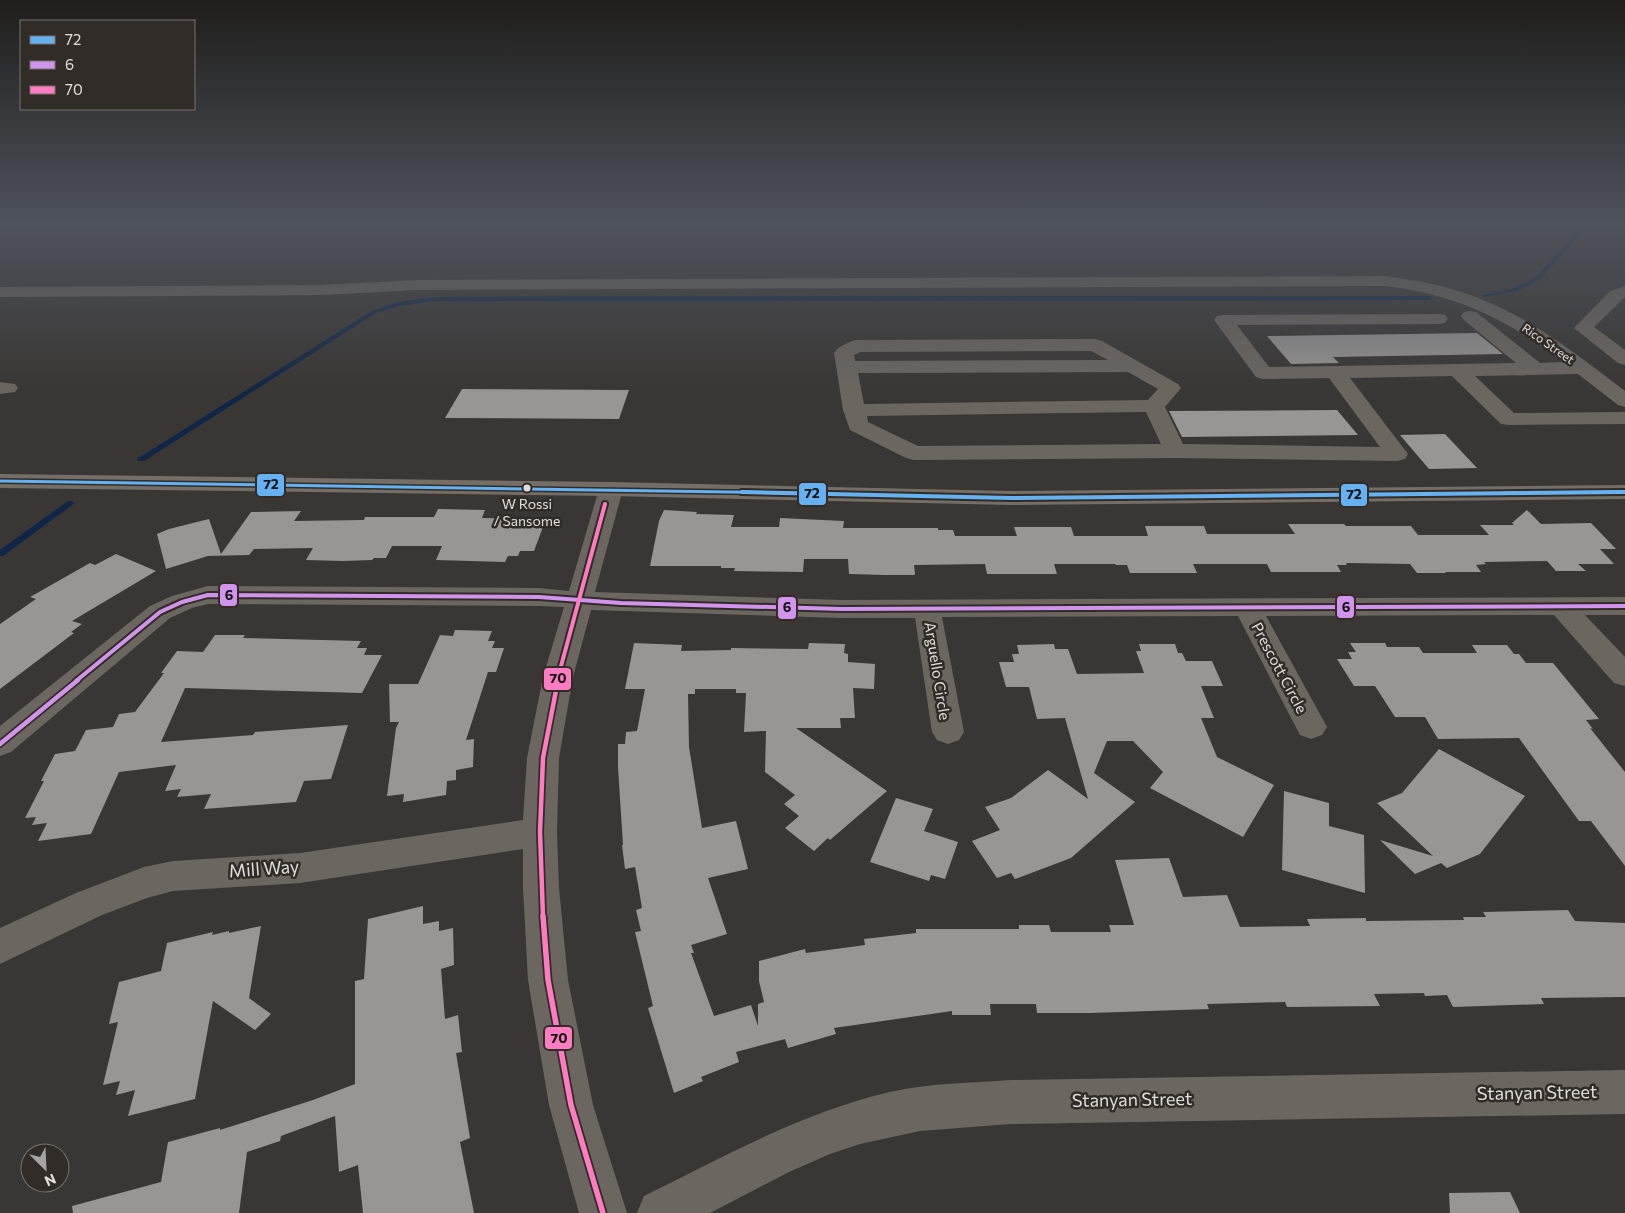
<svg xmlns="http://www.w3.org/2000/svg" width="1625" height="1213" viewBox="0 0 1625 1213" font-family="Commissioner,sans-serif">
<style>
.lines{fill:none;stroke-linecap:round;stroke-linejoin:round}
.stream{fill:#0e2748;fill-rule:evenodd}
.building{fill:#989593}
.minor{fill:#6c6660;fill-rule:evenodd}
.major{fill:#756e67;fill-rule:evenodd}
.bus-1-far1-casing{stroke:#312c27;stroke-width:6}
.bus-1-casing{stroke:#312c27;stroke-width:8}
.bus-2-far1-casing{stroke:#312c27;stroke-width:8}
.bus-2-casing{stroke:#312c27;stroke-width:8}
.bus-3-far2-casing{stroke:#312c27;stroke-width:8}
.bus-3-far1-casing{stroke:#312c27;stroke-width:8}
.bus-3-casing{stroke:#312c27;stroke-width:9}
.bus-1-far1{stroke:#66b1f2;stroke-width:3}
.bus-1{stroke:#66b1f2;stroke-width:4}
.bus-2-far1{stroke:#d193ec;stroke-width:4}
.bus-2{stroke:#d193ec;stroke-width:4.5}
.bus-3-far2{stroke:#fe7ac1;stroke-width:4}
.bus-3-far1{stroke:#fe7ac1;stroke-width:4.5}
.bus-3{stroke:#fe7ac1;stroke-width:5.5}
.bus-dot{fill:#e0ddda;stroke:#312c27;stroke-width:2}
.labels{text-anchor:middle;stroke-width:5;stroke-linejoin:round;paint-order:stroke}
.far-street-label{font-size:12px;fill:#e0ddda;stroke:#312c27}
.bus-label{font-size:14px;fill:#e0ddda;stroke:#312c27}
.street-label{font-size:15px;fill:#e0ddda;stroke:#312c27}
.near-street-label{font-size:18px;fill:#e0ddda;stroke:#312c27}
.line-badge{stroke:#312c27;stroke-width:2}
.pale-badge-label{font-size:14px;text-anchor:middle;font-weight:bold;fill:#111}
</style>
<rect width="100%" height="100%" fill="#393633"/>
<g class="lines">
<g class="stream">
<polygon points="1585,224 1590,224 1541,278 1535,282 1516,291 1484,297 1484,295 1512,289 1531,280 1537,276"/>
<polygon points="571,296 1430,296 1433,298 1430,300 434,301 399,306 376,313 144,461 138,461 137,459 372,311 398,302 434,297"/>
<polygon points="68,501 71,501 75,503 3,556 0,556 0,550"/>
</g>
</g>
<g class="building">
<polygon points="1477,333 1503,354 1333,357 1339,363 1291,364 1267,336"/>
<polygon points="462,389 629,390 619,419 445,418"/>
<polygon points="1337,410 1358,435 1182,437 1169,411"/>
<polygon points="1445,434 1477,468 1429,469 1400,435"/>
<polygon points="438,509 485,510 482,518 546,519 534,551 520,551 518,556 508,556 505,562 436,560 442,546 392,546 386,558 374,558 372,560 343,561 306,560 313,548 254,549 249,555 208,556 166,569 157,534 169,529 209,519 221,554 251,512 301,511 294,521 364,520 365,517 434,517"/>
<polygon points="664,510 697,512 696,514 734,515 731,527 779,527 780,518 844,521 843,528 938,528 938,530 953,530 955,536 1017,536 1014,527 1071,527 1074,536 1148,536 1145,526 1204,526 1207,534 1295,534 1288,524 1344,524 1346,526 1411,526 1418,535 1489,535 1480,525 1514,525 1512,523 1527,510 1541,524 1591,523 1616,549 1600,549 1614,564 1578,564 1586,571 1556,571 1547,561 1484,562 1486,564 1476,565 1481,572 1445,572 1446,573 1417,573 1410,564 1346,563 1347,565 1337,565 1341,572 1271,572 1267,564 1193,564 1197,573 1130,573 1127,565 1116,565 1115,564 1054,564 1057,574 987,574 985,564 914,565 915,575 885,575 849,574 848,559 804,559 803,572 734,571 735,568 721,568 721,566 650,566 659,521"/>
<polygon points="116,554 156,571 72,621 82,624 71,632 74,633 0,689 0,624 36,599 30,597 90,563 95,565"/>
<polygon points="455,630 492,631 488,641 495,641 492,648 504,648 496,672 488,672 466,740 474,739 473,767 456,770 456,780 447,781 446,795 403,802 404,794 387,796 396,728 399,722 390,722 389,684 418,684 440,635 453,636"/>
<polygon points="215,635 245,635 243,638 361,641 357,648 367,648 364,655 382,655 362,693 185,688 161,742 253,735 255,732 348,725 331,779 304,781 296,802 204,809 211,794 177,797 181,789 165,791 176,765 119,772 91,834 38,841 47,823 32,825 36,817 25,818 44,781 41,781 55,754 75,751 86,730 113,727 119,714 135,712 164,673 161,673 177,651 203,652"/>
<polygon points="634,643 682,645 681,651 731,650 731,648 808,649 809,643 845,644 844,653 848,654 848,662 875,664 874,689 853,688 855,718 840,718 841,728 796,728 887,791 830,840 828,838 814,851 785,828 799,816 784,804 795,795 765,772 766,731 744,732 746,693 736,693 736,689 695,689 695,694 688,694 689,747 702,828 736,821 748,869 708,878 727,934 691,945 694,953 691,953 714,1016 751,1005 758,1026 758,1004 764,1002 759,981 759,961 805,949 806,953 865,945 864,939 916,933 916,929 1019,929 1019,925 1049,925 1051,932 1111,932 1109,925 1134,925 1115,860 1169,858 1183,897 1227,895 1240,927 1310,926 1307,919 1366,918 1366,921 1464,920 1463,917 1486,917 1483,912 1568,910 1575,921 1625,923 1625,997 1541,998 1544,1004 1453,1007 1447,995 1425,996 1424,993 1374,994 1380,1006 1287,1007 1285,1002 1207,1004 1209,1009 1091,1013 1037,1013 1036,1004 990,1004 991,1015 952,1015 952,1011 834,1028 836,1034 788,1048 785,1039 736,1052 739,1062 701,1077 703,1081 674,1093 648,1008 653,1006 635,932 641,931 636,910 642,908 635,867 625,869 622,845 623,845 618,767 618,744 625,744 626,732 637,731 645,689 625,689"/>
<polygon points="1350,643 1385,643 1387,647 1419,647 1423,653 1477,653 1472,645 1507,645 1514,654 1519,654 1526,663 1553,663 1599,719 1586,720 1593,729 1590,728 1625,772 1625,866 1591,821 1579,821 1519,738 1438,739 1425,717 1395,717 1375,686 1354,686 1337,659 1352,659 1348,652 1356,652"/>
<polygon points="1054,644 1055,649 1068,649 1077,674 1144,673 1136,651 1141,651 1139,644 1175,644 1178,653 1182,653 1186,661 1212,661 1223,686 1201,686 1214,718 1201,718 1217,757 1274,785 1243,837 1150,788 1163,772 1133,741 1107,741 1094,773 1135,802 1071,858 1015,879 1011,873 997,878 972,841 1000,830 985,807 1011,798 1048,770 1088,799 1065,718 1037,719 1029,687 1006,687 999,662 1014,662 1012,654 1019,654 1017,645"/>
<polygon points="1439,749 1525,796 1480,854 1447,868 1441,863 1415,874 1380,840 1433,856 1377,803 1402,793"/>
<polygon points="1284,791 1329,803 1329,826 1364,835 1365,893 1282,870"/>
<polygon points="896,798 933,809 924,831 958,842 945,879 931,875 929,881 870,862"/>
<polygon points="423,906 423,924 439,921 439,931 453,928 454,965 441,969 445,1019 458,1015 462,1052 456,1053 470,1138 460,1142 474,1213 363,1213 358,1165 339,1172 335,1116 281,1136 280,1141 247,1152 239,1213 73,1213 72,1206 161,1182 168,1142 220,1128 220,1130 313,1100 355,1084 355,981 364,979 368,919"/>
<polygon points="261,926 249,998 271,1014 255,1030 213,1001 195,1099 128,1116 135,1090 116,1095 120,1081 103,1085 118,1022 109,1024 119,982 161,971 167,943 213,932 212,935 229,931 229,933"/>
<polygon points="1510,1192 1520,1213 1450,1213 1449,1193"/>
</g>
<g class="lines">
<g class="minor">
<path d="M1384,276C1491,288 1543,328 1625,391V407L1618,405L1578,374L1475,376L1514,413L1625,412V424L1509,425L1501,424L1452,376L1350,378L1408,454L1405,459L1397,461L1175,458L914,460L906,458L850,430L843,410L834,353C839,346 848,342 856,340L1095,339L1102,341L1178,384L1181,388L1165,407L1183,444L1380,447L1329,378L1263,379L1256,377L1214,320L1217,316L1223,315L1439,314L1445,315L1448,319L1445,323L1439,324L1237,325L1269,367L1516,363L1464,320L1461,316L1464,312L1470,311L1476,312L1540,363L1563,362C1507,319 1455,294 1384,286L416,290L321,295L0,297V287L321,285L416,280ZM1091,351L1108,360L855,361L854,355L860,352ZM1128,372L1158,389L1148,400L864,404L858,373ZM1146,412L1161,444L918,446L868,422L867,416Z"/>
<polygon points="1625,286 1625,297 1594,327 1625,350 1625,365 1618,363 1574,328 1610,291"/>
<polygon points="0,382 15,384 18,388 15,392 0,394"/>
<polygon points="611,482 619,484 623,489 595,592 842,600 1625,597 1625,615 1585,615 1625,657 1625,686 1614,683 1554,615 1266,616 1327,727 1322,735 1311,739 1300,735 1238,616 942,617 964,732 959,740 948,744 937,740 932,732 915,618 842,618 591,610 573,677 559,758 557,832 559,888 568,980 593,1105 627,1213 579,1213 549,1105 528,980 523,888 523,849 300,883 173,891 147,898 102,915 0,964 0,928 76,893 144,867 173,861 300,853 523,820 527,758 543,677 564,607 539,606 208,604 192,608 170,618 11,752 0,756 0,726 150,606 172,596 208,586 539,588 569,591 599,489 603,484"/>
<path d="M1625,1070V1114L1011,1124L920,1131L860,1144L830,1154L789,1172L710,1213H637L644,1196C723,1157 803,1112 890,1092C929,1083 971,1083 1011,1080Z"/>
</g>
<polygon class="major" points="0,474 611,482 1011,491 1625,485 1625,499 1011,505 611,496 0,488"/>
<g class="bus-1-far1-casing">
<g id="bus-1-far1">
<polyline points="0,481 797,493"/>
<polyline points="1503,493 1625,492"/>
</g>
</g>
<g class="bus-1-casing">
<polyline id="bus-1" points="742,492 1011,498 1625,492"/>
</g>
<g class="bus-2-far1-casing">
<polyline id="bus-2-far1" points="76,681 160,612 182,602 208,595 539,597 621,603 842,609 1625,606"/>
</g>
<g class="bus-2-casing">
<polyline id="bus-2" points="0,744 78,680"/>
</g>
<g class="bus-3-far2-casing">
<polyline id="bus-3-far2" points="557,681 605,504"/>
</g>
<g class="bus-3-far1-casing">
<polyline id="bus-3-far1" points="543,917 540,832 543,758 558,680"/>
</g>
<g class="bus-3-casing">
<polyline id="bus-3" points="543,916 548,980 571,1105 603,1213"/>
</g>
<use href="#bus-1-far1" class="bus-1-far1"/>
<use href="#bus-1" class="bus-1"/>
<use href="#bus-2-far1" class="bus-2-far1"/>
<use href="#bus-2" class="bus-2"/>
<use href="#bus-3-far2" class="bus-3-far2"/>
<use href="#bus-3-far1" class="bus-3-far1"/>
<use href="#bus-3" class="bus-3"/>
</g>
<linearGradient id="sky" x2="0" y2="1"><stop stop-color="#1f1e1c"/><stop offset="0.57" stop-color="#4e525b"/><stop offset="1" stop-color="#4e525b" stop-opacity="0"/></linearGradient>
<rect width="1625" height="394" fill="url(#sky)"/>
<circle class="bus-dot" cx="527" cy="488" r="4.5"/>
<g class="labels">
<g class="far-street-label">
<text transform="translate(1548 344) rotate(35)" y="4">Rico Street</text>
</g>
<g class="bus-label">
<text x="527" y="509">W Rossi<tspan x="527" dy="17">/ Sansome</tspan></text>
</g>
<g class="street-label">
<text transform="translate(1279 668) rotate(62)" y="5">Prescott Circle</text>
<text transform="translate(937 671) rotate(81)" y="5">Arguello Circle</text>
</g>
<g class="near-street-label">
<text transform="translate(264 869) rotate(-4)" y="6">Mill Way</text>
<text transform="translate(1537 1093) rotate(-1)" y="6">Stanyan Street</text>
<text transform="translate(1132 1100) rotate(-1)" y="6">Stanyan Street</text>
</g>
</g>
<g class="line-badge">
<rect x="256" y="473" width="29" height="24" rx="5" fill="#66b1f2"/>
<rect x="798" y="482" width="29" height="24" rx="5" fill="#66b1f2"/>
<rect x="1340" y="483" width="28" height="24" rx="5" fill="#66b1f2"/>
<rect x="219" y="583" width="19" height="24" rx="5" fill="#d193ec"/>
<rect x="1336" y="595" width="19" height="24" rx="5" fill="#d193ec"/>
<rect x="777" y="596" width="20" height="24" rx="5" fill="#d193ec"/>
<rect x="543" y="667" width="29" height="24" rx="5" fill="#fe7ac1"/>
<rect x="544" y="1026" width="29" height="24" rx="5" fill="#fe7ac1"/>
</g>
<g class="pale-badge-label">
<text x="271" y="489">72</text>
<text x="812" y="498">72</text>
<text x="1354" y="499">72</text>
<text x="229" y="600">6</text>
<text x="1346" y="612">6</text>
<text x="787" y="612">6</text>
<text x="558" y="683">70</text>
<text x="559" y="1043">70</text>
</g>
<rect x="20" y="20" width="175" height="90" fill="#312c27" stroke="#77736f"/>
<rect x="30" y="36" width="25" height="8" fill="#66b1f2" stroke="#77736f"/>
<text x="65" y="45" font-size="15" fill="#e0ddda">72</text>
<rect x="30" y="61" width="25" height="8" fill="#d193ec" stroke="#77736f"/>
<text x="65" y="70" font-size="15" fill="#e0ddda">6</text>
<rect x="30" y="86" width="25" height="8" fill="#fe7ac1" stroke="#77736f"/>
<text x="65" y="95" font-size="15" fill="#e0ddda">70</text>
<g transform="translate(45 1168) rotate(156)"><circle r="24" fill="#312c27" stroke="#77736f"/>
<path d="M0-4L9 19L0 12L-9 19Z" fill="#a6a3a0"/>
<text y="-8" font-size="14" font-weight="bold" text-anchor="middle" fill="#e0ddda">N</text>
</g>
</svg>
